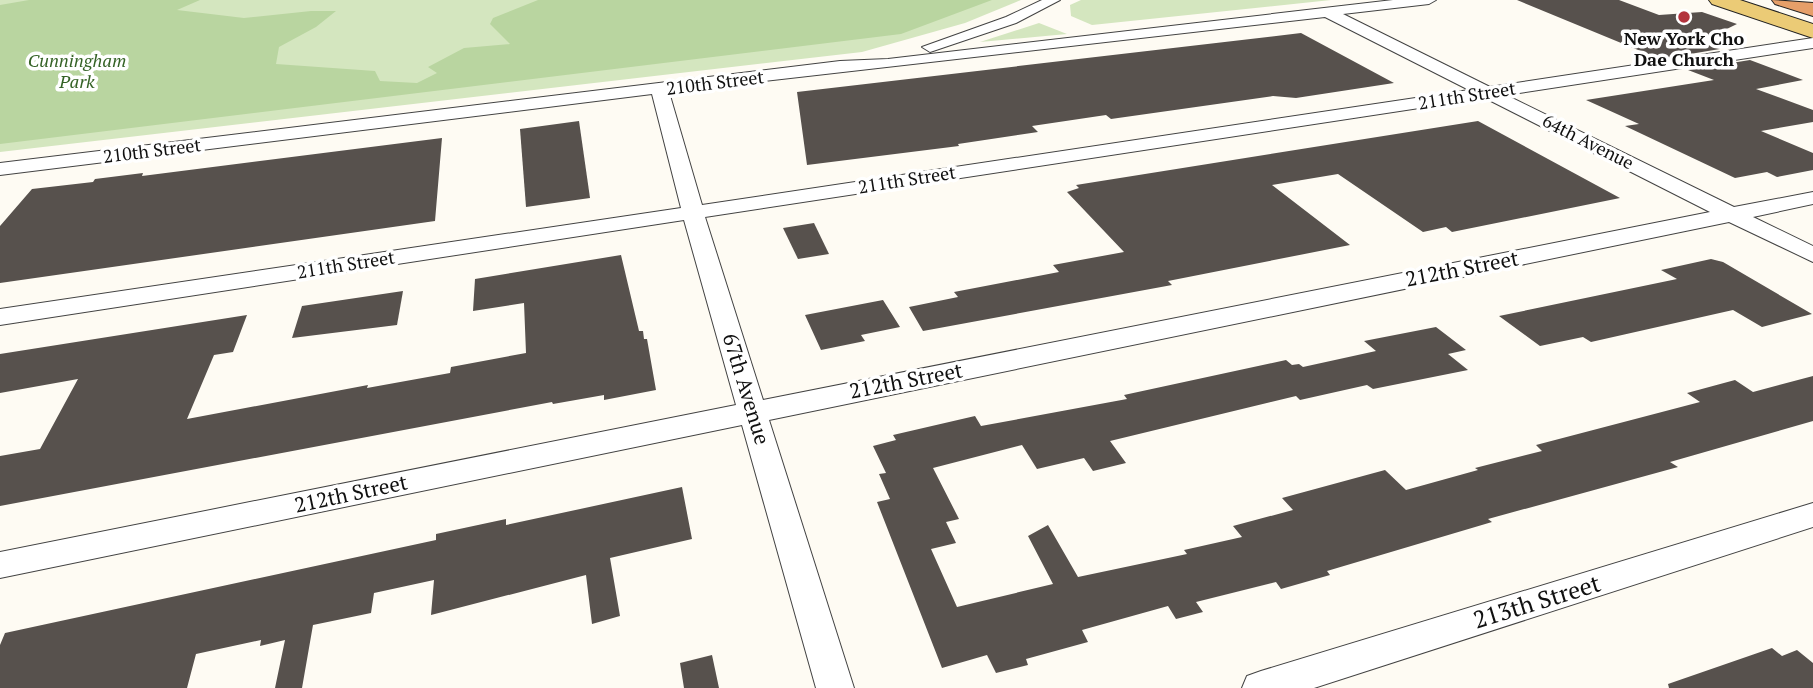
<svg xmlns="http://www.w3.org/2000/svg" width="1813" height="688" viewBox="0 0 1813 688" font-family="'PT Serif',serif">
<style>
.green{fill:#d4e6bf}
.forest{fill:#b9d5a0}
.building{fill:#57514d}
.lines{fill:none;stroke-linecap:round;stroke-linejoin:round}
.minor-casing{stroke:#434343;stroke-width:2}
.primary-casing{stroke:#212121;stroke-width:2}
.motorway-casing{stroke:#212121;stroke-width:2}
.minor{fill:#fff;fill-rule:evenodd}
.primary{fill:#ebcb76;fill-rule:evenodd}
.motorway{fill:#e69f69;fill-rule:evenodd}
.poi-dot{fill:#b3343e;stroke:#fff;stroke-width:2.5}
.labels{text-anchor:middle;stroke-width:7;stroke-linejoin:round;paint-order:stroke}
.far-poi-label{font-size:18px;font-weight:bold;fill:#101010;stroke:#fff}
.far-park-label{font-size:18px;font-style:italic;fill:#346225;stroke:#fff}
.far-street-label{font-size:18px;fill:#101010;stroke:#fff}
.street-label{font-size:21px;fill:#101010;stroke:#fff}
.near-street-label{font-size:24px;fill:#101010;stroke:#fff}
</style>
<rect width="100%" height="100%" fill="#fefbf3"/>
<g class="green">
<polygon points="0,0 1021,0 965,23 862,52 0,152"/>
<polygon points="1081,0 1331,0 1092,25 1071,16 1070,5"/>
<polygon points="1039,23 1067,34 980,42"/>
</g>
<polygon class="forest" points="29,0 200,0 177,10 244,18 311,11 336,11 316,27 279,47 276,64 375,71 380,81 417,83 437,73 428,67 464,48 510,44 490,24 493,18 538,0 992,0 901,34 0,144 0,5"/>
<g class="building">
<polygon points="1517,0 1619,0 1659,15 1702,12 1737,24 1700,42 1720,49 1660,59"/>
<polygon points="1301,33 1394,83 1296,98 1273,96 1111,119 1106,115 1032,126 1038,132 958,144 959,146 807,165 797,92"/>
<polygon points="1750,60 1803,80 1756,89 1813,110 1813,122 1761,131 1813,153 1813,170 1777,177 1767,172 1735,178 1625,126 1639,124 1586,100 1714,80 1688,70"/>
<polygon points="579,121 590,198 526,207 520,129"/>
<polygon points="1478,121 1620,198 1452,232 1446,227 1423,232 1338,174 1272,185 1350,245 1168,281 1172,285 923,331 909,307 958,297 954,292 1059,272 1053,265 1124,252 1067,192 1079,188 1076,185"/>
<polygon points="442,138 435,221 0,283 0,226 32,189 93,182 95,179 143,173 142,176"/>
<polygon points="814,223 829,254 798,259 783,228"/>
<polygon points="621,255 639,331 643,331 644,339 647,339 656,390 604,400 604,395 553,404 552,402 0,506 0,456 40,449 78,379 0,393 0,354 247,315 233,352 214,355 187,419 368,385 367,388 450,373 451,367 526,353 524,303 473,311 475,279"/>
<polygon points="1711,259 1723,262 1812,314 1762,327 1733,310 1591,342 1583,337 1540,346 1499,316 1677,279 1661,270"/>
<polygon points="403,291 397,325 292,338 302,306"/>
<polygon points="883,300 900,327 861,335 865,341 821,350 805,315"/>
<polygon points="1436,327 1466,350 1448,354 1468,370 1373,389 1367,385 1300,400 1296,396 1110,441 1126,463 1093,471 1084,458 1037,469 1022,445 933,468 959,519 946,522 956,543 931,549 957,607 1053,584 1028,536 1048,525 1078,577 1187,554 1184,550 1242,537 1233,526 1293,510 1282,498 1385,470 1406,490 1478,470 1475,468 1542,451 1536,445 1700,402 1687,393 1735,380 1753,392 1813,376 1813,421 1670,462 1678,467 1488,519 1492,522 1327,571 1330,575 1281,589 1276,582 1196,602 1203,612 1176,619 1168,606 1082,630 1088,642 1026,659 1028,665 996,673 987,655 942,668 877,502 890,499 879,474 886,473 873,446 896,440 893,435 975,416 981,426 1127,399 1124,395 1286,360 1292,365 1299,364 1303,367 1376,351 1364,341"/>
<polygon points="682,487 692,539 610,558 620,616 592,624 586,575 431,615 434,580 374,593 371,613 313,625 302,688 275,688 285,640 260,646 261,640 196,654 187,688 0,688 0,645 5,633 436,540 436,534 506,519 506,525"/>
<polygon points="1772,648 1782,656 1797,650 1813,663 1813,688 1669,688 1668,684"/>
<polygon points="712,655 719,688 684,688 680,663"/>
</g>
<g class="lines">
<g class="minor-casing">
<g id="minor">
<polygon points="1042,0 1060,0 1016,23 936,50 930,52 922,47 1006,17"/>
<path d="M1393,0H1436L1429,4L1343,14L1490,87L1813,38V48L1506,95L1734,207L1813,192V204L1753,217L1813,246V262L1729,222L769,420L854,688H816L742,425L0,578V552L736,405L684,220L0,325V309L681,208L652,94L0,175V163L840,61L888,59ZM1325,17L1469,90L702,205L669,92ZM1485,98L1710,212L763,400L705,217Z"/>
<polygon points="1813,503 1813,527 1314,688 1242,688 1247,676 1261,671"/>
</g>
</g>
<g class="primary-casing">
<polygon id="primary" points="1709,0 1740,0 1813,24 1813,38 1712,4"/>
</g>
<g class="motorway-casing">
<polygon id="motorway" points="1772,0 1813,3 1813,16 1775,4"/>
</g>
<use href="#minor" class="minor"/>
<use href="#primary" class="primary"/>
<use href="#motorway" class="motorway"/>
</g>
<circle class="poi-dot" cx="1684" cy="17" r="7"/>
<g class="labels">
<g class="far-poi-label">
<text x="1684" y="45">New York Cho<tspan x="1684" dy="21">Dae Church</tspan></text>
</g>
<g class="far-park-label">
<text x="77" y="67">Cunningham<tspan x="77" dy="21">Park</tspan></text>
</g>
<g class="far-street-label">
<text transform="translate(715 83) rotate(-7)" y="6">210th Street</text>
<text transform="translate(1467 96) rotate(-9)" y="6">211th Street</text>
<text transform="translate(1588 142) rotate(27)" y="6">64th Avenue</text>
<text transform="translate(152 151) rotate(-7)" y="6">210th Street</text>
<text transform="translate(907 180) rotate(-9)" y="6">211th Street</text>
<text transform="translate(346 265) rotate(-9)" y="6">211th Street</text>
</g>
<g class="street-label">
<text transform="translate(1462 269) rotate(-11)" y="7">212th Street</text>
<text transform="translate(906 381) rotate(-11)" y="7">212th Street</text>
<text transform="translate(746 389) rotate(73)" y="7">67th Avenue</text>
<text transform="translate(351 494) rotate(-12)" y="7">212th Street</text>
</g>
<g class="near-street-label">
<text transform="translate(1537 602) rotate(-17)" y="8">213th Street</text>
</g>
</g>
</svg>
